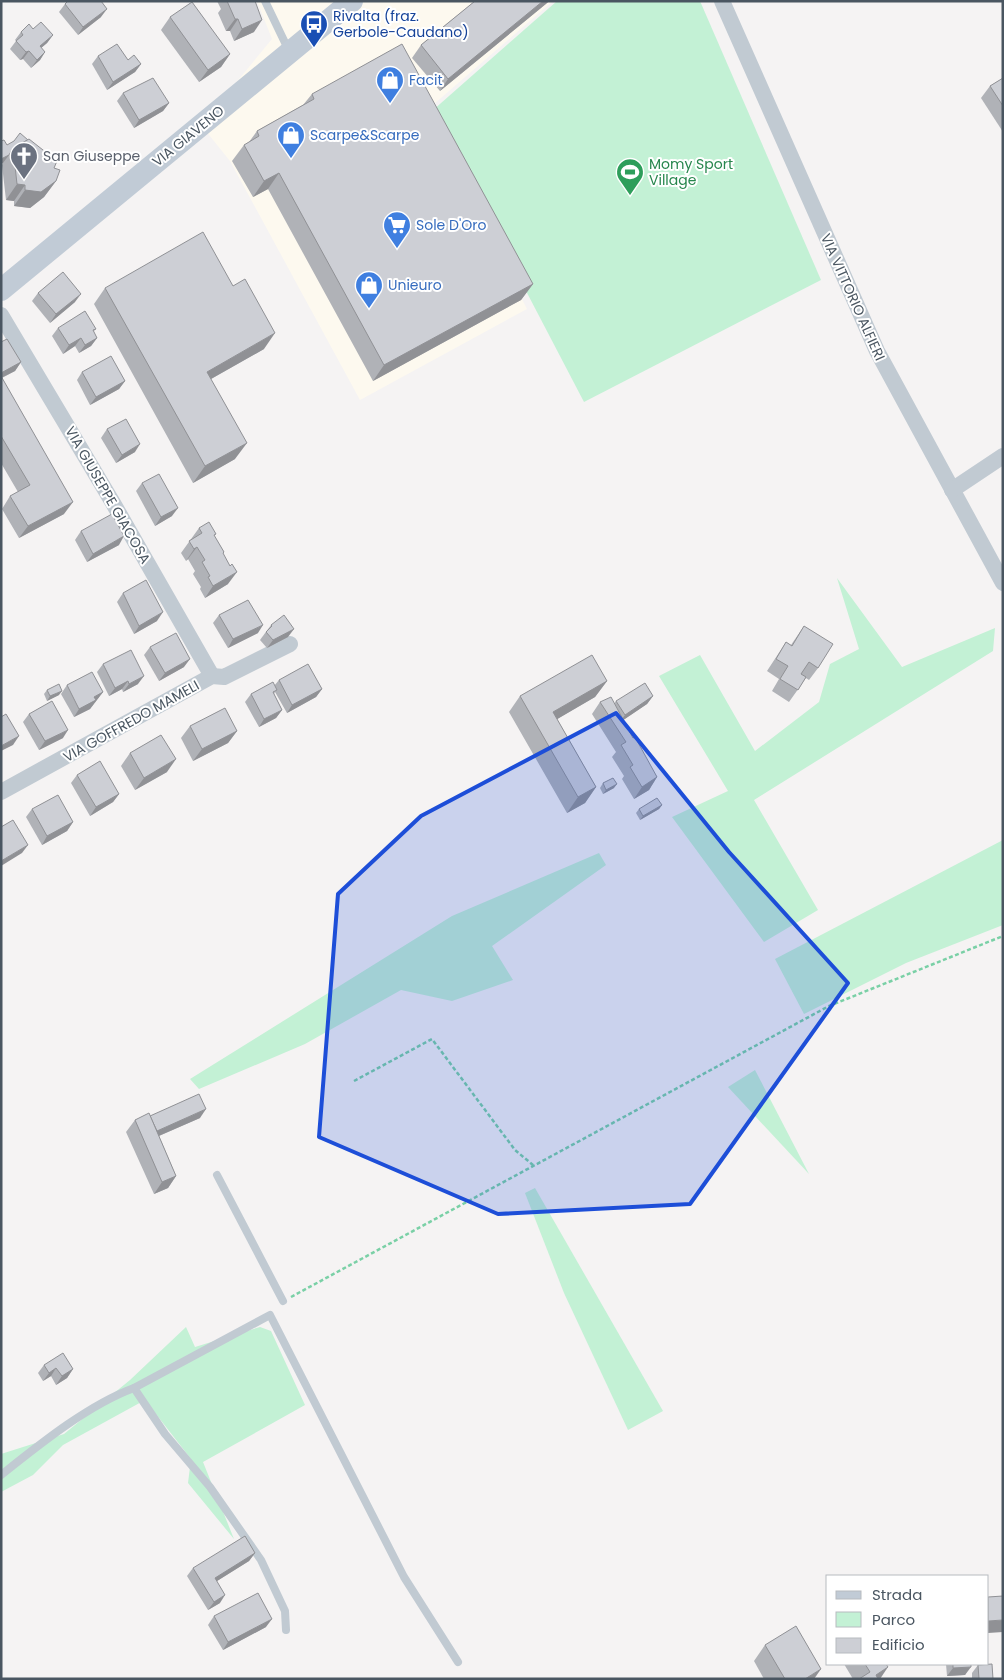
<svg xmlns="http://www.w3.org/2000/svg" width="1004" height="1680" viewBox="0 0 1004 1680" font-family="Poppins,sans-serif">
<style>
.commercial{fill:#fdf9ef}
.green{fill:#c3f1d5}
.lines{fill:none;stroke-linecap:round;stroke-linejoin:round}
.path{stroke:#7ad0a6;stroke-width:2.5;stroke-dasharray:4 2.5;stroke-linecap:butt}
.lane{stroke:#c1cad2;stroke-width:8}
.street{stroke:#c1cad2;stroke-width:16}
.secondary{stroke:#c1cbd6;stroke-width:22}
.wall{fill:#b0b2b7}
.shaded-wall{fill:#909195}
.building{fill:#cdcfd5;stroke:#909195}
.marked{fill:#1d4ed8;fill-opacity:0.2;stroke:#1d4ed8;stroke-width:4;stroke-linejoin:round}
.labels{text-anchor:middle;stroke-width:4;stroke-linejoin:round;paint-order:stroke}
.transit-label{font-size:14px;fill:#164399;stroke:#fff;text-anchor:start}
.shop-label{font-size:14px;fill:#366cbe;stroke:#fff;text-anchor:start}
.street-label{font-size:14px;fill:#4a5661;stroke:#fff}
.worship-label{font-size:14px;fill:#5b616d;stroke:#fff;text-anchor:start}
.leisure-label{font-size:14px;fill:#27864d;stroke:#fff;text-anchor:start}
</style>
<rect width="100%" height="100%" fill="#f5f3f3"/>
<polygon class="commercial" points="257,1 553,1 427,110 527,309 360,400 230,161 201,125 272,39"/>
<g class="green">
<polygon points="557,1 700,1 821,280 584,402 432,111"/>
<polygon points="837,578 902,667 995,628 993,651 754,800 818,910 764,942 672,817 728,791 659,676 700,655 755,751 819,702 830,664 859,649"/>
<polygon points="1003,840 1003,925 906,963 804,1014 775,959"/>
<polygon points="599,853 606,865 492,946 513,980 452,1001 401,990 305,1044 199,1089 190,1079 452,916"/>
<polygon points="755,1070 809,1174 728,1087"/>
<polygon points="535,1188 663,1411 628,1430 564,1293 525,1193"/>
<polygon points="186,1327 195,1347 260,1327 271,1331 305,1405 203,1462 234,1539 188,1483 191,1459 145,1400 63,1445 33,1475 1,1492 1,1454 64,1434 130,1380"/>
</g>
<g class="lines">
<g class="path">
<polyline points="354,1081 432,1039 515,1150 533,1165"/>
<polyline points="291,1297 829,1006 1003,936"/>
</g>
<g class="lane">
<polyline points="265,1 289,51"/>
<polyline points="217,1175 283,1301"/>
<polyline points="134,1388 165,1434 210,1487 261,1560 285,1611 286,1630"/>
<path d="M1,1475C40,1444 88,1405 134,1388L270,1315L404,1577L458,1662"/>
</g>
<g class="street">
<polyline points="722,1 877,351 1003,583"/>
<polyline points="1,315 113,503 212,676"/>
<polyline points="952,490 1003,456"/>
<polyline points="1,792 212,676 224,677 290,644"/>
</g>
<polyline class="secondary" points="1,290 352,1"/>
</g>
<g class="wall">
<polygon points="217,1 255,1 254,32 234,41 230,31 226,31 218,13 221,9"/>
<polygon points="475,1 549,1 547,3 440,91 412,58 421,45"/>
<polygon points="65,4 101,17 78,35 59,12"/>
<polygon points="170,17 230,54 221,67 199,82 161,30"/>
<polygon points="33,29 53,35 47,43 41,48 45,52 40,60 31,68 23,59 20,60 10,49 16,41 15,40 21,32"/>
<polygon points="98,56 128,60 141,64 135,72 107,90 92,64"/>
<polygon points="1003,78 1003,132 981,98 990,86"/>
<polygon points="123,93 169,103 163,111 134,128 117,101"/>
<polygon points="312,94 533,284 521,300 373,381 268,189 253,197 232,161 244,145 249,142 257,131 303,105"/>
<polygon points="1,141 7,145 54,168 56,181 44,197 30,208 14,206 14,201 6,200 2,165 3,163 1,164"/>
<polygon points="105,288 264,349 211,379 235,459 193,483 94,304"/>
<polygon points="38,293 75,302 50,323 32,301"/>
<polygon points="58,328 96,329 93,332 97,338 91,346 79,353 75,346 63,354 52,336"/>
<polygon points="1,342 21,362 15,371 2,378 64,514 19,538 2,509 10,496 18,492 1,463"/>
<polygon points="82,372 125,381 119,389 90,405 77,380"/>
<polygon points="107,429 135,452 116,463 101,438"/>
<polygon points="142,483 172,516 155,526 136,491"/>
<polygon points="199,528 216,534 214,536 224,552 223,554 228,584 205,598 200,589 201,587 193,574 195,571 188,559 186,561 181,553"/>
<polygon points="81,531 119,545 87,562 75,540"/>
<polygon points="123,593 157,621 134,634 117,602"/>
<polygon points="219,615 258,633 228,648 213,623"/>
<polygon points="271,625 288,637 267,648 260,640"/>
<polygon points="804,626 818,668 809,680 806,678 789,702 772,691 779,679 767,671 786,642 791,645"/>
<polygon points="150,647 184,667 159,681 144,655"/>
<polygon points="103,664 138,684 123,692 122,689 109,696 97,672"/>
<polygon points="279,680 322,689 316,697 287,713 275,692 274,694 282,710 276,718 259,727 245,702 251,694 274,686"/>
<polygon points="607,681 595,697 557,719 596,787 585,803 567,813 509,712 520,696"/>
<polygon points="67,685 103,692 90,709 74,717 61,694"/>
<polygon points="47,690 59,695 47,701 44,694"/>
<polygon points="653,696 647,704 623,720 633,738 657,777 649,790 634,799 622,779 624,776 612,757 616,752 592,714 600,702 614,704 616,701"/>
<polygon points="29,714 63,738 39,750 23,722"/>
<polygon points="190,726 237,731 228,743 193,761 181,738"/>
<polygon points="130,753 167,772 135,790 121,766"/>
<polygon points="77,775 119,794 113,802 90,816 71,783"/>
<polygon points="603,783 614,788 603,794 600,788"/>
<polygon points="662,805 659,809 640,820 636,813 639,809"/>
<polygon points="32,809 73,822 67,831 42,845 26,817"/>
<polygon points="150,1116 200,1118 159,1136 176,1176 168,1188 154,1194 126,1132 135,1120"/>
<polygon points="44,1365 73,1369 67,1378 56,1385 51,1376 43,1381 38,1373"/>
<polygon points="255,1553 249,1561 217,1581 220,1603 208,1610 187,1576 193,1568"/>
<polygon points="214,1616 266,1627 223,1650 208,1625"/>
<polygon points="765,1645 814,1679 764,1679 754,1661"/>
<polygon points="844,1664 886,1664 880,1679 853,1679"/>
<polygon points="946,1664 971,1664 965,1675 947,1676"/>
<polygon points="978,1665 993,1679 972,1679 972,1673"/>
</g>
<g class="shaded-wall">
<polygon points="543,1 549,1 547,3 440,91 448,79"/>
<polygon points="107,9 101,17 78,35 83,27"/>
<polygon points="235,19 238,19 230,31 226,31"/>
<polygon points="262,20 254,32 234,41 242,29"/>
<polygon points="53,35 47,43 34,54 40,46"/>
<polygon points="29,51 23,59 20,60 26,52"/>
<polygon points="45,52 40,60 31,68 37,60"/>
<polygon points="230,54 221,67 199,82 208,70"/>
<polygon points="141,64 135,72 107,90 113,82"/>
<polygon points="169,103 163,111 134,128 139,120"/>
<polygon points="9,155 3,163 1,164 1,159"/>
<polygon points="279,173 268,189 253,197 264,181"/>
<polygon points="56,181 44,197 30,208 14,206 25,190"/>
<polygon points="17,184 25,185 14,201 6,200"/>
<polygon points="533,284 521,300 373,381 384,365"/>
<polygon points="81,294 75,302 50,323 56,314"/>
<polygon points="275,333 264,349 195,388 207,372"/>
<polygon points="81,338 75,346 63,354 69,345"/>
<polygon points="97,338 91,346 79,353 85,345"/>
<polygon points="21,362 15,371 1,378 1,373"/>
<polygon points="125,381 119,389 90,405 96,397"/>
<polygon points="247,443 235,459 193,483 205,466"/>
<polygon points="140,444 135,452 116,463 122,455"/>
<polygon points="73,502 64,514 19,538 28,526"/>
<polygon points="178,508 172,516 155,526 161,517"/>
<polygon points="124,536 119,545 87,562 93,554"/>
<polygon points="197,547 188,559 186,561 194,549"/>
<polygon points="237,572 228,584 205,598 213,586"/>
<polygon points="163,612 157,621 134,634 139,626"/>
<polygon points="263,625 258,633 228,648 233,639"/>
<polygon points="294,629 288,637 267,648 273,640"/>
<polygon points="190,659 184,667 159,681 165,673"/>
<polygon points="144,676 138,684 123,692 129,684"/>
<polygon points="128,681 122,689 109,696 115,688"/>
<polygon points="607,681 595,697 542,728 553,712"/>
<polygon points="322,689 316,697 287,713 292,705"/>
<polygon points="62,691 59,695 47,701 50,696"/>
<polygon points="103,692 90,709 74,717 79,709 94,697"/>
<polygon points="653,696 647,704 619,723 625,715"/>
<polygon points="282,710 276,718 259,727 264,719"/>
<polygon points="68,730 63,738 39,750 45,741"/>
<polygon points="237,731 228,743 193,761 202,749"/>
<polygon points="19,736 13,745 1,751 1,746"/>
<polygon points="176,759 167,772 135,790 144,778"/>
<polygon points="657,777 649,790 634,799 642,787"/>
<polygon points="617,784 614,788 603,794 606,790"/>
<polygon points="596,787 585,803 567,813 578,797"/>
<polygon points="119,794 113,802 90,816 96,807"/>
<polygon points="662,805 659,809 640,820 643,816"/>
<polygon points="73,822 67,831 42,845 47,836"/>
<polygon points="28,845 22,853 1,866 1,861"/>
<polygon points="206,1109 200,1118 147,1141 153,1133"/>
<polygon points="176,1176 168,1188 154,1194 162,1182"/>
<polygon points="56,1368 51,1376 43,1381 49,1373"/>
<polygon points="73,1369 67,1378 56,1385 62,1376"/>
<polygon points="255,1553 249,1561 209,1586 215,1578"/>
<polygon points="225,1595 220,1603 208,1610 214,1602"/>
<polygon points="272,1619 266,1627 223,1650 228,1642"/>
<polygon points="1003,1620 1003,1632 988,1633 988,1621"/>
<polygon points="888,1667 880,1679 873,1679 876,1675"/>
<polygon points="971,1667 965,1675 947,1676 953,1668"/>
<polygon points="821,1669 814,1679 805,1679"/>
</g>
<g class="building">
<polygon points="68,1 101,1 107,9 83,27 65,4"/>
<polygon points="227,1 255,1 262,20 242,29 238,19 235,19"/>
<polygon points="475,1 543,1 448,79 421,45"/>
<polygon points="192,2 230,54 208,70 170,17"/>
<polygon points="41,22 53,35 40,46 45,52 37,60 29,51 26,52 16,41 23,35 21,32 29,24 33,29"/>
<polygon points="117,44 128,60 134,55 141,64 113,82 98,56"/>
<polygon points="402,44 533,284 384,365 279,173 264,181 244,145 259,136 257,131 314,99 312,94"/>
<polygon points="153,78 169,103 139,120 123,93"/>
<polygon points="1003,78 1003,106 990,86"/>
<polygon points="20,133 28,140 13,148 9,155 1,159 1,141 4,140 7,145 14,141"/>
<polygon points="29,139 57,161 54,168 60,170 56,181 41,192 25,190 25,185 17,184 13,148"/>
<polygon points="203,232 233,286 245,279 275,333 207,372 247,443 205,466 105,288"/>
<polygon points="63,272 81,294 56,314 38,293"/>
<polygon points="85,311 96,329 93,330 97,338 85,345 81,338 69,345 58,328"/>
<polygon points="7,339 21,362 1,373 1,342"/>
<polygon points="111,356 125,381 96,397 82,372"/>
<polygon points="1,376 73,502 28,526 10,496 30,485 1,436"/>
<polygon points="126,419 140,444 122,455 107,429"/>
<polygon points="159,474 178,508 161,517 142,483"/>
<polygon points="112,514 124,536 93,554 81,531"/>
<polygon points="209,522 216,534 214,535 224,552 223,553 230,566 232,564 237,572 213,586 208,577 210,576 202,562 205,560 197,547 194,549 189,541 202,533 199,528"/>
<polygon points="146,580 163,612 139,626 123,593"/>
<polygon points="248,600 263,625 233,639 219,615"/>
<polygon points="284,615 294,629 273,640 266,632 272,626 271,625"/>
<polygon points="804,626 833,644 818,668 809,662 801,674 806,677 798,690 780,679 788,666 776,659 786,642 792,646"/>
<polygon points="176,633 190,659 165,673 150,647"/>
<polygon points="131,650 144,676 129,684 128,681 115,688 103,664"/>
<polygon points="592,655 607,681 553,712 596,787 578,797 520,696"/>
<polygon points="308,664 322,689 292,705 279,680"/>
<polygon points="92,672 103,692 94,697 96,700 79,709 67,685"/>
<polygon points="273,682 277,690 273,692 282,710 264,719 251,694"/>
<polygon points="645,683 653,696 625,715 616,701"/>
<polygon points="59,684 62,691 50,696 47,690"/>
<polygon points="611,697 633,738 635,737 657,777 642,787 630,767 633,765 621,745 626,742 600,702"/>
<polygon points="52,701 68,730 45,741 29,714"/>
<polygon points="225,708 237,731 202,749 190,726"/>
<polygon points="6,714 19,736 1,746 1,717"/>
<polygon points="161,735 176,759 144,778 130,753"/>
<polygon points="100,761 119,794 96,807 77,775"/>
<polygon points="613,778 617,784 606,790 603,783"/>
<polygon points="58,795 73,822 47,836 32,809"/>
<polygon points="657,798 662,805 643,816 639,809"/>
<polygon points="13,820 28,845 1,861 1,827"/>
<polygon points="199,1094 206,1109 157,1131 150,1116"/>
<polygon points="149,1113 176,1176 162,1182 135,1120"/>
<polygon points="63,1353 73,1369 62,1376 56,1368 49,1373 44,1365"/>
<polygon points="245,1536 255,1553 215,1578 225,1595 214,1602 193,1568"/>
<polygon points="258,1593 272,1619 228,1642 214,1616"/>
<polygon points="1003,1596 1003,1620 988,1621 988,1597"/>
<polygon points="796,1626 821,1669 805,1679 785,1679 765,1645"/>
<polygon points="865,1664 886,1664 888,1667 876,1675 878,1679 859,1679 870,1672"/>
<polygon points="953,1664 971,1664 971,1667 953,1668"/>
<polygon points="992,1664 993,1679 979,1679 978,1665"/>
</g>
<path class="marked" d="M616,713L729,852L848,983L690,1204L498,1214L319,1137L338,894L421,816Z"/>
<defs>
<g id="bus-pin" transform="scale(1.4375)"><path d="M0 17L-7.5 6A9.5 9.5 0 1 1 7.5 6Z" fill="#1a4fb4" stroke="#fff"/><path d="M-5-6H5V4H4V6H2V4H-2V6H-4V4H-5ZM-3.5-4V0h7V-4ZM-3.5 1.2v1.5H-2V1.2ZM2 1.2v1.5H3.5V1.2Z" fill="#fff"/></g>
<g id="shop-pin" transform="scale(1.4375)"><path d="M0 17L-7.5 6A9.5 9.5 0 1 1 7.5 6Z" fill="#3f7fe0" stroke="#fff"/><path d="M-5-2.5h2.3a2.7 3.5 0 0 1 5.4 0H5L5.5 6h-11ZM-1.5-2.5h3a1.5 2.3 0 0 0-3 0Z" fill="#fff"/></g>
<g id="church-pin" transform="scale(1.4375)"><path d="M0 17L-7.5 6A9.5 9.5 0 1 1 7.5 6Z" fill="#6b7280" stroke="#fff"/><path d="M-1.2-6h2.4v3.5h3.3v2.4h-3.3V6h-2.4V-.1h-3.3v-2.4h3.3Z" fill="#fff"/></g>
<g id="stadium-pin" transform="scale(1.4375)"><path d="M0 17L-7.5 6A9.5 9.5 0 1 1 7.5 6Z" fill="#2e9e5b" stroke="#fff"/><path d="M0-5a6.5 5 0 1 0 0 10a6.5 5 0 1 0 0-10ZM-3.5-1.8h7v3.6h-7Z" fill="#fff"/></g>
<g id="supermarket-pin" transform="scale(1.4375)"><path d="M0 17L-7.5 6A9.5 9.5 0 1 1 7.5 6Z" fill="#3f7fe0" stroke="#fff"/><path d="M-6-5.5h2.5l.6 2H6L4.5 2H-2.5L-4.4-4H-6ZM-1.5 3.2a1.3 1.3 0 1 0 .1 0ZM3 3.2a1.3 1.3 0 1 0 .1 0Z" fill="#fff"/></g>
</defs>
<g fill-rule="evenodd">
<use href="#bus-pin" x="314" y="24"/>
<use href="#shop-pin" x="390" y="80"/>
<use href="#shop-pin" x="291" y="135"/>
<use href="#church-pin" x="24" y="156"/>
<use href="#stadium-pin" x="630" y="172"/>
<use href="#supermarket-pin" x="397" y="225"/>
<use href="#shop-pin" x="369" y="285"/>
</g>
<g class="labels">
<g class="transit-label">
<text x="333" y="21">Rivalta (fraz.<tspan x="333" dy="16">Gerbole-Caudano)</tspan></text>
</g>
<g class="shop-label">
<text x="409" y="85">Facit</text>
<text x="310" y="140">Scarpe&amp;Scarpe</text>
<text x="416" y="230">Sole D'Oro</text>
<text x="388" y="290">Unieuro</text>
</g>
<g class="street-label">
<text transform="translate(188 136) rotate(-39)" y="5">VIA GIAVENO</text>
<text transform="translate(853 297) rotate(66)" y="5">VIA VITTORIO ALFIERI</text>
<text transform="translate(108 495) rotate(60)" y="5">VIA GIUSEPPE GIACOSA</text>
<text transform="translate(131 721) rotate(-29)" y="5">VIA GOFFREDO MAMELI</text>
</g>
<g class="worship-label">
<text x="43" y="161">San Giuseppe</text>
</g>
<g class="leisure-label">
<text x="649" y="169">Momy Sport<tspan x="649" dy="16">Village</tspan></text>
</g>
</g>
<rect width="1004" height="1680" fill="none" stroke="#4a5661" stroke-width="5"/>
<rect x="826" y="1575" width="162" height="90" fill="#ffffff" stroke="#b7bbc0"/>
<rect x="836" y="1591" width="25" height="8" fill="#c1cbd6" stroke="#b7bbc0"/>
<text x="872" y="1600" font-size="15" fill="#4a5661">Strada</text>
<rect x="836" y="1612" width="25" height="15" fill="#c3f1d5" stroke="#b7bbc0"/>
<text x="872" y="1625" font-size="15" fill="#4a5661">Parco</text>
<rect x="836" y="1638" width="25" height="15" fill="#cdcfd5" stroke="#b7bbc0"/>
<text x="872" y="1650" font-size="15" fill="#4a5661">Edificio</text>
</svg>
